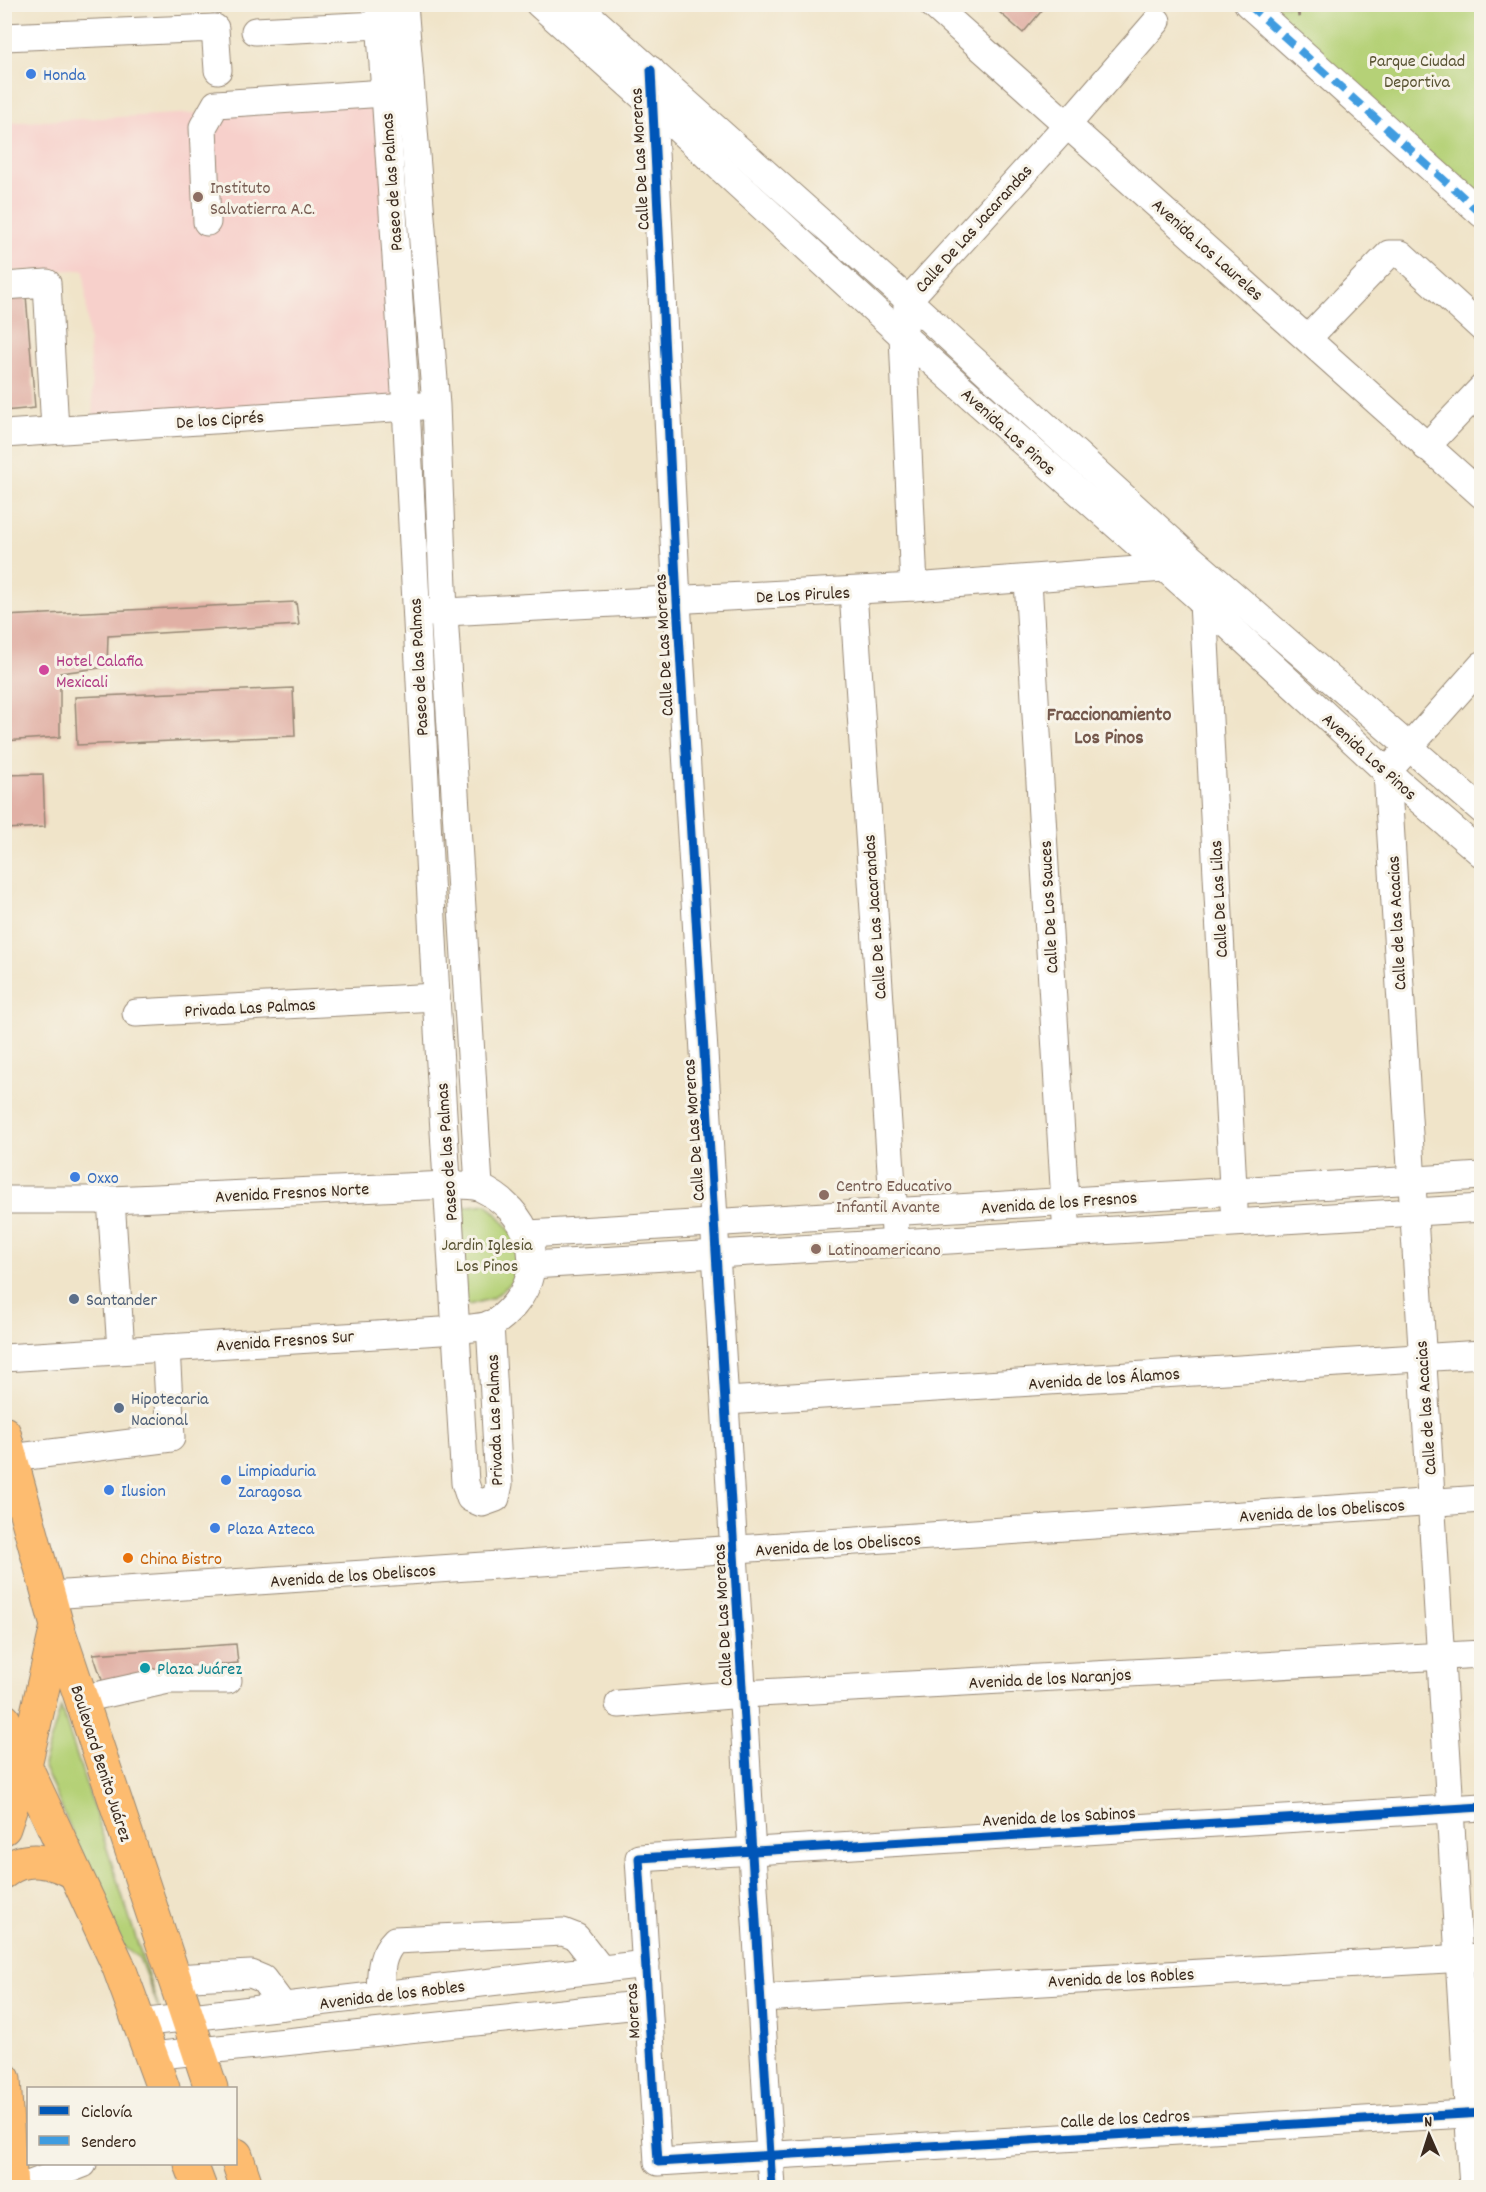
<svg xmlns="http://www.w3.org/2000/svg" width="1486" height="2192" viewBox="0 0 1486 2192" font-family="Dekko,sans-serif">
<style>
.built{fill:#f7d0cb}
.green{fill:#b5d177;stroke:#787e4a;stroke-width:1.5}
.building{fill:#e1b0a5}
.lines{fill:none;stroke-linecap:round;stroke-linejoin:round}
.minor-casing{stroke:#968774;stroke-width:29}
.major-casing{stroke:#968774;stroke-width:35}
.path{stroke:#968774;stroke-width:3;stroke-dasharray:4.5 4.5;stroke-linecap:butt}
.minor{stroke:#fff;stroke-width:27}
.major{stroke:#fdbc70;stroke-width:33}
.quiet{stroke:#3f9ce0;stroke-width:8;stroke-dasharray:15 8;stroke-linecap:butt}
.cycleway-casing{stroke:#f7f3e8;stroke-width:13}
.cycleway{stroke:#0057b8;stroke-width:9}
.shop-dot{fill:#3f7fe0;stroke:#f7f3e8;stroke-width:2}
.education-dot{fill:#8d6e63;stroke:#f7f3e8;stroke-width:2}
.hotel-dot{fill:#d1479c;stroke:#f7f3e8;stroke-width:2}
.service-dot{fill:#5c6f8a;stroke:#f7f3e8;stroke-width:2}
.food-dot{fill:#e8710a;stroke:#f7f3e8;stroke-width:2}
.culture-dot{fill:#0f9aa8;stroke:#f7f3e8;stroke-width:2}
.labels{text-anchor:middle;stroke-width:6;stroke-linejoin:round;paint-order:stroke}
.park-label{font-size:18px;fill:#5a5434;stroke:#f7f3e8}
.shop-label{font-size:18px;fill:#366cbe;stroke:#f7f3e8;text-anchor:start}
.street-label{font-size:18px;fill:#3b2a1e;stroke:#f7f3e8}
.education-label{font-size:18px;fill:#785e54;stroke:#f7f3e8;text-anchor:start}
.hotel-label{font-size:18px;fill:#b23c85;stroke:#f7f3e8;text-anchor:start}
.service-label{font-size:18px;fill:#4e5e75;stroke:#f7f3e8;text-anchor:start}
.food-label{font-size:18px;fill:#c56008;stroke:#f7f3e8;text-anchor:start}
.culture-label{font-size:18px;fill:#0d838f;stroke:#f7f3e8;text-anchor:start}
.neighbourhood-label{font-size:20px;font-weight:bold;fill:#75594d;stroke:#f7f3e8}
</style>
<rect width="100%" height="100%" fill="#f7f3e8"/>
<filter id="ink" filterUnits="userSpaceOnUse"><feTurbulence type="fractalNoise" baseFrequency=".0167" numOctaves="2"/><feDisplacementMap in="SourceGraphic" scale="12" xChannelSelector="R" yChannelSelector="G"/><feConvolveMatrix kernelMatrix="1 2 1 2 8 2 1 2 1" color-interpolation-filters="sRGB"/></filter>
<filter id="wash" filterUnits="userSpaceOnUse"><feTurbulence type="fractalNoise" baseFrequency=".008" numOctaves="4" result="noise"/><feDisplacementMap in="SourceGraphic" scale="24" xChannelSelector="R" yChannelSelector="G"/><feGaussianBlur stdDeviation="1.35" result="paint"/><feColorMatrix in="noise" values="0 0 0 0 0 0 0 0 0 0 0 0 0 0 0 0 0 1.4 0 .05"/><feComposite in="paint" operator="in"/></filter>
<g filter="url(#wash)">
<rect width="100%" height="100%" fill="#f0e4c9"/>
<polygon class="built" points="386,103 401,405 94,421 84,270 5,271 5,123"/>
<g class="green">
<polygon points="1248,5 1481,5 1481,214"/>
<path d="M487,1204C513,1230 521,1241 516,1279L493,1298L469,1305L459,1297L461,1207Z"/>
<polygon points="61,1707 159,2009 139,1958 122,1946 43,1765"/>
</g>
<g id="blocks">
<g class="building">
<polygon points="990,4 1039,4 1044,8 1023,33"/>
<polygon points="26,295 35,408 4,411 4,297"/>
<polygon points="296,602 299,625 108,636 107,667 60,673 60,737 4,741 4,616"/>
<polygon points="293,688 295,736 77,745 75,697"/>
<polygon points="43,774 45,827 4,829 4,775"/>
<polygon points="236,1644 238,1663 145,1672 103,1683 93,1654"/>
</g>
</g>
</g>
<g filter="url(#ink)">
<use href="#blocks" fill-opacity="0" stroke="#968774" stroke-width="1.5"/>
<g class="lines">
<g class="minor-casing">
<g id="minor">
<polyline points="379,4 406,406 436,997 465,1483 470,1498 482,1503 496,1498 499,1484 490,1324"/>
<polyline points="404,4 436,405 444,613 479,1186"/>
<polyline points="539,4 653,106 903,336 1203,602 1387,772 1482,854"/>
<polyline points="576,4 908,300 1186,554 1482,810"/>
<polyline points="932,4 1482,495"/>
<polyline points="1248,4 1482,214"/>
<polyline points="255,31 380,25"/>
<polyline points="4,37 215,28 218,70"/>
<polyline points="651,70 677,601 772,2188"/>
<polyline points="207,222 203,127 216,104 385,93"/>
<polyline points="4,286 47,283 55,430"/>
<polyline points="1308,338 1389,254 1401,254 1482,328"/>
<polyline points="4,434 422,406"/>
<polyline points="1426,447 1482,388"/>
<polyline points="1028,581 1066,1219"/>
<polyline points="914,587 903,336 908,300 1067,125 1157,21"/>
<polyline points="853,591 895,1231"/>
<polyline points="1208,594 1203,602 1234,1207"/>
<polyline points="427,613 914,587 1164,568 1172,563"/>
<polyline points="136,1013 436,997"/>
<path d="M4,1200H111L448,1185C458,1185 472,1184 481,1188C527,1210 550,1263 514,1305C508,1312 498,1322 489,1325C479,1328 467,1328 457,1330L4,1358"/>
<polyline points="111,1200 121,1350"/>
<polyline points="529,1234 1482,1176"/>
<polyline points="532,1265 1482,1208"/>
<polyline points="726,1401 1482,1354"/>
<polyline points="11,1458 171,1438 166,1348"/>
<polyline points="50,1595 1482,1499"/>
<polyline points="82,1699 168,1680 228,1680"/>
<polyline points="619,1704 743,1694 1482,1654"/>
<polyline points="1482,1807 639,1858 658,2162 1482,2113"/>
<polyline points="173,1978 251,1974 263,1979 283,2006"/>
<path d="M380,1995C381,1974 379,1956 395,1940L563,1932L576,1937L601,1969"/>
<polyline points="761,1998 1482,1957"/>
<polyline points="139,2023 646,1964"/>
<polyline points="151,2056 648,2004"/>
<polyline points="20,2188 83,2164"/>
<polyline points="1473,2188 1387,772 1482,665"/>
</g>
</g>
<g class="major-casing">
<g id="major">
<polyline points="4,1433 57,1626 211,2088"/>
<polyline points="4,1720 118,1965 163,2088"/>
<polyline points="4,1828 25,1765 57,1626"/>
<path d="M4,1872C25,1854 54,1861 75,1873"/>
<polyline points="4,2079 11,2188"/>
<polyline points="236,2155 247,2188"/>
<polyline points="191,2164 200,2188"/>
</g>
</g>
<polyline class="path" points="1297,4 1299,18"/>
<use href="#minor" class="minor"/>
<use href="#major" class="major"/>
<polyline class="quiet" points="1248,4 1482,214"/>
<g class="cycleway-casing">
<g id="cycleway">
<polyline points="651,70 677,601 772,2188"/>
<polyline points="1482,1807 639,1858 658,2162 1482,2113"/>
</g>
</g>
<use href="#cycleway" class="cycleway"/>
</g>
</g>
<g class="shop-dot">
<circle cx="31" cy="74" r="6"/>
<circle cx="75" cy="1177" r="6"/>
<circle cx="226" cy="1480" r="6"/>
<circle cx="109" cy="1490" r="6"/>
<circle cx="215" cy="1528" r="6"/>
</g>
<g class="education-dot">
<circle cx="198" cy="197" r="6"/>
<circle cx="824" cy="1195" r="6"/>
<circle cx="816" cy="1249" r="6"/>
</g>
<circle class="hotel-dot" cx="44" cy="670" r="6"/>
<g class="service-dot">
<circle cx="74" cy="1299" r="6"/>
<circle cx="119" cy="1408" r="6"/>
</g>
<circle class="food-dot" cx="128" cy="1558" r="6"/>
<circle class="culture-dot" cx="145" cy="1668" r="6"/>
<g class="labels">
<g class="park-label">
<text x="1417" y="66">Parque Ciudad<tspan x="1417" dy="21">Deportiva</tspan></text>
<text x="487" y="1250">Jardin Iglesia<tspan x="487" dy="21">Los Pinos</tspan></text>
</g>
<g class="shop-label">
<text x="43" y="80">Honda</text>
<text x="87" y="1183">Oxxo</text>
<text x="238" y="1476">Limpiaduria<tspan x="238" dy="21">Zaragosa</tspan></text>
<text x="121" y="1496">Ilusion</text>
<text x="227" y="1534">Plaza Azteca</text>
</g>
<g class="street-label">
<text transform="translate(639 159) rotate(-93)" y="6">Calle De Las Moreras</text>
<text transform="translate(391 182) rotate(-94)" y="6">Paseo de las Palmas</text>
<text transform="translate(973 228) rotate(-48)" y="6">Calle De Las Jacarandas</text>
<text transform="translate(1208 249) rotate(42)" y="6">Avenida Los Laureles</text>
<text transform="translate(220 419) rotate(-4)" y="6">De los Ciprés</text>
<text transform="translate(1009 431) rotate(42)" y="6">Avenida Los Pinos</text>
<text transform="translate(803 594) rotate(-3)" y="6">De Los Pirules</text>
<text transform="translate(663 645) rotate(-93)" y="6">Calle De Las Moreras</text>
<text transform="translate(418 667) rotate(-93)" y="6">Paseo de las Palmas</text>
<text transform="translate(1370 756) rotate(42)" y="6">Avenida Los Pinos</text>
<text transform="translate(1218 899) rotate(-93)" y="6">Calle De Las Lilas</text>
<text transform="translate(1048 907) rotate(-93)" y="6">Calle De Los Sauces</text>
<text transform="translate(874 917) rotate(-94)" y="6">Calle De Las Jacarandas</text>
<text transform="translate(1396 923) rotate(-93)" y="6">Calle de las Acacias</text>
<text transform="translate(250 1007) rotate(-3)" y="6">Privada Las Palmas</text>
<text transform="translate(693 1130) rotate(-94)" y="6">Calle De Las Moreras</text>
<text transform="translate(446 1152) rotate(-94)" y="6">Paseo de las Palmas</text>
<text transform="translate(292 1192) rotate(-3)" y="6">Avenida Fresnos Norte</text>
<text transform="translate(1059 1202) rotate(-4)" y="6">Avenida de los Fresnos</text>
<text transform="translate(285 1340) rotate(-4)" y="6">Avenida Fresnos Sur</text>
<text transform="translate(1104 1378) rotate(-4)" y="6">Avenida de los Álamos</text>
<text transform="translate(1425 1408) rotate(-94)" y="6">Calle de las Acacias</text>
<text transform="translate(494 1420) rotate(-92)" y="6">Privada Las Palmas</text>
<text transform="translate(1322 1510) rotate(-4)" y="6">Avenida de los Obeliscos</text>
<text transform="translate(838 1544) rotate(-4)" y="6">Avenida de los Obeliscos</text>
<text transform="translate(353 1575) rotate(-4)" y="6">Avenida de los Obeliscos</text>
<text transform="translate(722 1615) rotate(-93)" y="6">Calle De Las Moreras</text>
<text transform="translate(1050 1678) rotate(-3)" y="6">Avenida de los Naranjos</text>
<text transform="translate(102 1763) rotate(72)" y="6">Boulevard Benito Juárez</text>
<text transform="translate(1059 1816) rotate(-3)" y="6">Avenida de los Sabinos</text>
<text transform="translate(1121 1977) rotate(-3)" y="6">Avenida de los Robles</text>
<text transform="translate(392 1994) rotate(-7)" y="6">Avenida de los Robles</text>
<text transform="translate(632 2011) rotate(-93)" y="6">Moreras</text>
<text transform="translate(1125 2118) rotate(-3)" y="6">Calle de los Cedros</text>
</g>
<g class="education-label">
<text x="210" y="193">Instituto<tspan x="210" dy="21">Salvatierra A.C.</tspan></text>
<text x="836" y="1191">Centro Educativo<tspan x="836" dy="21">Infantil Avante</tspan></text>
<text x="828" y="1255">Latinoamericano</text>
</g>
<g class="hotel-label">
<text x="56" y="666">Hotel Calafia<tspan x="56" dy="21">Mexicali</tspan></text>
</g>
<g class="service-label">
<text x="86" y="1305">Santander</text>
<text x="131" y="1404">Hipotecaria<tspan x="131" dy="21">Nacional</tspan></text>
</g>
<g class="food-label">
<text x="140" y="1564">China Bistro</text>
</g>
<g class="culture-label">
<text x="157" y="1674">Plaza Juárez</text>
</g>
<g class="neighbourhood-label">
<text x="1109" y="720">Fraccionamiento<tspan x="1109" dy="23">Los Pinos</tspan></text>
</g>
</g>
<rect width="1486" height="2192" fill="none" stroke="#f7f3e8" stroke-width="24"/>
<rect x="27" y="2087" width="210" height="78" fill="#f7f3e8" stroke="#aca397" stroke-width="1.5"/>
<rect x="39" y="2106" width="30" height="9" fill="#0057b8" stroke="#aca397" stroke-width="1.5"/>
<text x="81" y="2117" font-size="18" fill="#3b2a1e">Ciclovía</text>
<rect x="39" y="2136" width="30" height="9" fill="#3f9ce0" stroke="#aca397" stroke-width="1.5"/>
<text x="81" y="2147" font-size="18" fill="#3b2a1e">Sendero</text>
<g transform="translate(1429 2135) rotate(357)" stroke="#f7f3e8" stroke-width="4.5" paint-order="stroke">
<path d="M0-4.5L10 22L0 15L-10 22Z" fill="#3b2a1e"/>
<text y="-9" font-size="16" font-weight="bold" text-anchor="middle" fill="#3b2a1e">N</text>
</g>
</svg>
